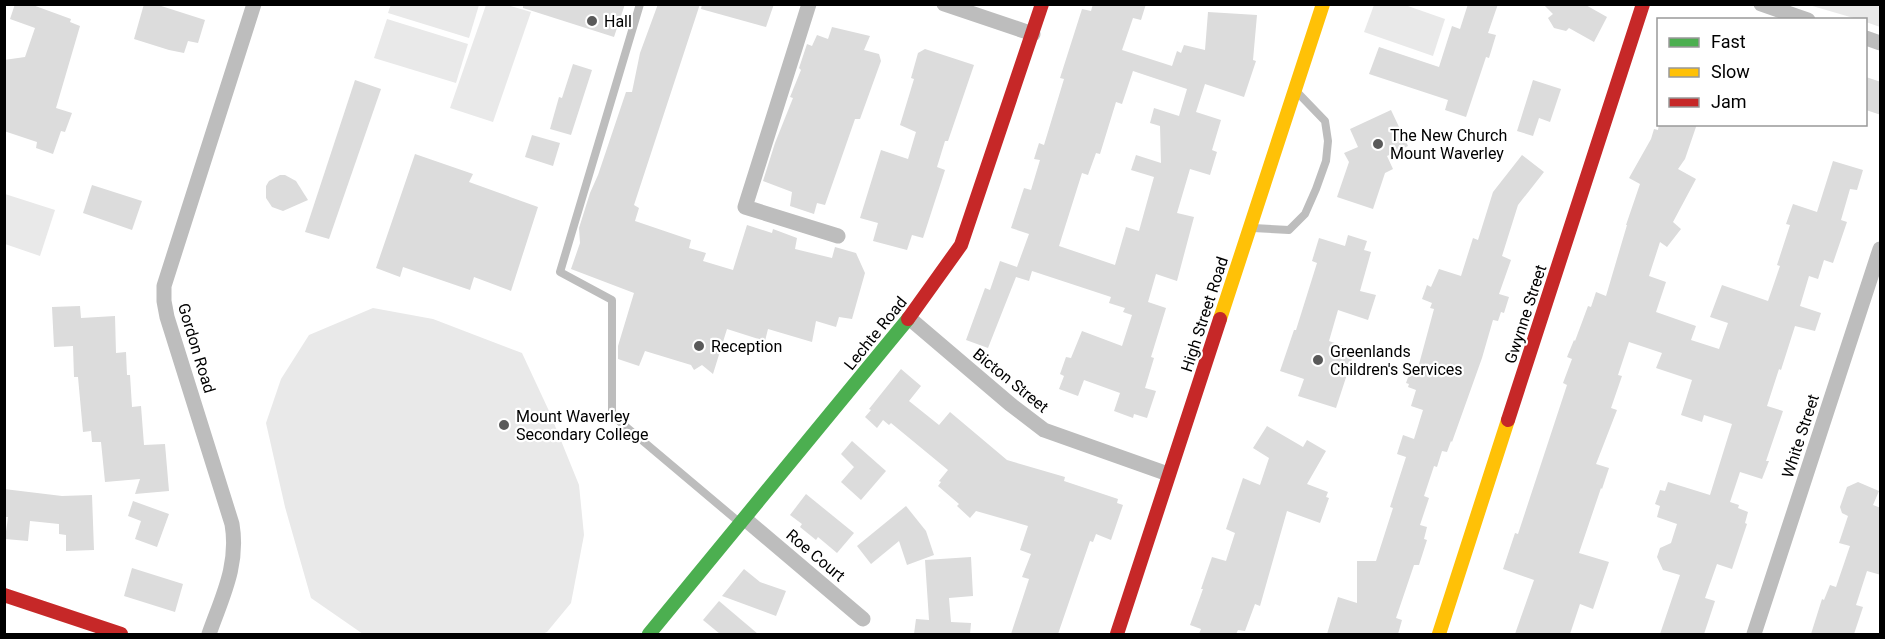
<svg xmlns="http://www.w3.org/2000/svg" width="1885" height="639" viewBox="0 0 1885 639" font-family="Roboto,sans-serif">
<style>
.green{fill:#e9e9e9}
.building{fill:#dcdcdc;fill-rule:evenodd}
.lines{fill:none;stroke-linecap:round;stroke-linejoin:round}
.lane{stroke:#bdbdbd;stroke-width:8}
.street{stroke:#bdbdbd;stroke-width:15}
.fast{stroke:#4caf50;stroke-width:14}
.slow{stroke:#ffc107;stroke-width:14}
.jam{stroke:#c62828;stroke-width:14}
.poi-dot{fill:#595959;stroke:#fff;stroke-width:2}
.labels{text-anchor:middle;stroke-width:4.5;stroke-linejoin:round;paint-order:stroke}
.poi-label{font-size:16px;fill:#000;stroke:#fff;text-anchor:start}
.street-label{font-size:16px;fill:#000;stroke:#fff}
</style>
<rect width="100%" height="100%" fill="#fff"/>
<g class="green">
<polygon points="391,4 479,4 479,5 469,38 388,13"/>
<polygon points="486,5 507,5 531,12 493,122 450,108"/>
<polygon points="1374,5 1405,5 1445,19 1433,56 1364,32"/>
<polygon points="1809,5 1880,5 1880,27 1866,22 1866,20 1857,19"/>
<polygon points="387,19 468,44 456,83 374,58"/>
<polygon points="5,194 55,210 40,256 5,244"/>
<polygon points="373,308 433,319 522,353 549,411 579,485 584,535 571,603 547,632 542,634 363,634 311,598 285,507 266,423 281,379 309,335"/>
</g>
<g class="building">
<polygon points="15,4 30,4 71,19 70,22 80,26 56,108 72,113 65,132 61,131 53,154 36,148 37,142 4,131 4,60 25,57 35,28 10,19"/>
<polygon points="144,4 155,4 205,20 198,43 188,41 184,53 169,50 134,39"/>
<polygon points="523,4 625,4 614,37 523,8"/>
<polygon points="658,4 700,4 634,205 639,208 635,221 691,240 689,248 706,253 703,261 733,270 747,225 772,233 773,229 797,238 795,249 832,258 835,247 856,253 865,273 852,319 839,317 836,327 816,321 812,342 768,329 765,341 727,329 713,374 702,365 694,370 691,365 645,351 639,366 618,359 618,346 634,293 571,269 580,243 579,228 590,193 598,175 626,92 632,92 640,53"/>
<polygon points="702,4 774,4 766,27 701,9"/>
<path d="M1093,4H1146L1141,20L1133,18L1122,50L1172,66L1177,51L1181,53L1184,45L1205,50L1208,12L1257,15L1253,60L1256,61L1244,97L1205,84L1196,112L1221,120L1212,150L1217,152L1210,175L1190,169L1177,213L1194,217L1177,281L1156,274L1148,302L1166,308L1151,357L1154,358L1145,388L1156,391L1147,418L1134,414L1133,418L1114,411L1120,393L1084,380L1078,396L1059,389L1064,376L1060,374L1066,357L1071,358L1082,331L1122,346L1132,315L1123,312L1125,308L1109,303L1111,297L1032,271L1029,281L1016,277L988,348L966,340L985,288L990,290L1000,261L1017,267L1029,234L1011,228L1024,188L1031,190L1040,160L1034,159L1039,143L1044,145L1064,79L1060,78L1082,9L1091,11ZM1133,71L1187,89L1179,116L1154,108L1150,123L1160,126L1161,163L1136,155L1131,170L1154,177L1139,231L1126,227L1115,265L1059,246L1082,173L1088,175L1096,153L1100,154L1116,102L1122,104Z"/>
<polygon points="1468,4 1498,4 1488,33 1496,35 1489,58 1486,57 1466,117 1445,110 1448,100 1369,74 1379,47 1439,67 1452,26 1460,29"/>
<polygon points="1543,4 1584,4 1607,17 1594,42 1569,28 1566,31 1554,28 1548,18 1553,14"/>
<polygon points="832,27 870,36 864,50 879,54 881,61 860,119 855,119 825,205 817,203 814,214 790,206 792,192 763,181 775,143 793,98 790,97 801,70 799,68 807,44 812,46 817,35 828,39"/>
<polygon points="925,49 974,65 948,141 945,141 937,167 945,170 923,238 912,235 907,250 873,241 878,223 860,218 881,150 908,159 916,132 900,125 914,79 911,78 918,53"/>
<polygon points="573,64 592,70 571,135 550,129 559,97 562,98"/>
<polygon points="1866,77 1881,82 1881,115 1866,110"/>
<polygon points="355,80 381,89 329,239 305,232"/>
<polygon points="1533,80 1561,89 1550,122 1539,118 1533,136 1517,131"/>
<polygon points="1391,110 1408,146 1387,156 1393,169 1385,173 1373,209 1337,197 1349,162 1344,153 1358,147 1350,129"/>
<polygon points="1659,124 1697,124 1685,159 1678,169 1696,179 1673,222 1681,229 1667,247 1660,242 1649,276 1666,282 1656,312 1696,326 1691,340 1719,349 1728,323 1710,317 1722,285 1768,301 1780,266 1777,265 1790,225 1786,224 1793,204 1817,212 1833,161 1863,170 1857,190 1850,189 1841,220 1847,222 1833,263 1824,260 1818,279 1809,276 1800,306 1821,313 1815,331 1795,326 1781,370 1779,369 1767,406 1783,411 1766,461 1769,461 1762,479 1740,472 1730,502 1739,505 1738,508 1748,512 1745,523 1747,524 1732,569 1717,564 1705,598 1715,601 1704,634 1660,634 1680,575 1663,570 1657,557 1660,548 1671,543 1677,524 1657,517 1660,506 1655,504 1660,490 1665,491 1668,482 1710,495 1732,424 1704,415 1702,422 1681,415 1692,380 1656,368 1662,353 1629,342 1618,375 1622,376 1611,408 1617,410 1596,464 1609,468 1602,489 1601,488 1579,553 1609,562 1593,609 1580,604 1570,634 1515,634 1534,580 1503,569 1515,533 1518,534 1567,385 1563,383 1572,359 1567,357 1574,340 1575,341 1588,306 1591,307 1596,292 1606,296 1627,225 1626,225 1640,184 1629,178 1651,139 1654,129 1658,130"/>
<polygon points="532,135 560,143 553,166 525,157"/>
<polygon points="415,154 473,174 469,182 538,207 511,291 474,277 470,290 403,267 400,277 376,268"/>
<polygon points="1522,155 1544,172 1518,205 1502,256 1511,260 1499,294 1509,297 1504,313 1501,312 1498,321 1493,320 1482,358 1452,442 1451,441 1447,452 1442,451 1437,467 1434,466 1424,496 1429,498 1420,525 1427,527 1424,539 1427,540 1419,565 1414,565 1396,618 1402,620 1398,634 1327,634 1338,597 1357,603 1357,561 1376,561 1393,508 1390,507 1406,457 1397,454 1403,435 1414,439 1423,410 1411,406 1416,390 1408,387 1409,384 1406,383 1412,366 1418,368 1434,309 1430,308 1432,303 1422,299 1427,285 1431,287 1439,269 1461,276 1473,238 1478,240 1493,192"/>
<polygon points="280,175 285,175 296,181 308,200 283,211 272,207 266,198 266,186 269,181"/>
<polygon points="92,185 142,201 132,230 83,213"/>
<polygon points="1348,235 1367,241 1364,250 1371,252 1360,291 1376,295 1368,320 1338,310 1329,341 1355,350 1336,408 1298,396 1304,379 1280,371 1294,330 1296,330 1317,263 1312,261 1319,238 1345,246"/>
<polygon points="80,306 81,318 115,316 116,353 126,352 127,375 130,375 132,407 141,406 144,445 165,444 169,491 135,494 140,479 105,482 101,442 92,442 91,431 83,432 78,377 74,377 73,346 54,347 52,307"/>
<polygon points="901,369 921,386 909,401 939,425 950,412 1007,460 1065,477 1064,481 1118,499 1117,503 1123,505 1111,540 1096,534 1093,542 1090,541 1058,634 1011,634 1029,579 1022,577 1031,554 1020,550 1028,526 976,511 970,518 957,506 959,504 938,486 941,482 939,481 948,470 891,423 889,425 883,420 877,428 865,417 871,410 869,409"/>
<polygon points="1267,426 1303,447 1307,440 1326,451 1307,484 1328,492 1326,497 1329,498 1320,523 1287,511 1260,606 1255,604 1245,631 1238,630 1236,634 1199,634 1201,629 1190,625 1203,589 1201,589 1212,557 1226,561 1235,533 1226,529 1243,478 1260,485 1269,458 1253,448"/>
<polygon points="852,441 886,471 861,500 841,482 854,467 841,454"/>
<polygon points="1858,482 1879,491 1873,505 1881,508 1881,575 1867,571 1856,605 1863,607 1854,634 1811,634 1822,599 1824,600 1830,585 1836,587 1850,546 1839,543 1848,516 1842,513 1840,507 1847,487"/>
<polygon points="4,489 62,496 92,495 94,550 66,551 66,535 59,534 59,524 30,521 28,541 5,539 8,517 4,517"/>
<polygon points="806,494 854,533 837,553 818,537 816,540 800,527 802,524 790,515"/>
<polygon points="133,501 169,514 157,547 135,539 141,521 128,516"/>
<polygon points="906,506 926,531 934,555 907,565 899,541 871,564 857,546"/>
<polygon points="971,557 973,596 949,598 951,622 971,623 970,634 914,634 916,619 929,620 925,560"/>
<polygon points="132,568 183,584 175,612 124,596"/>
<polygon points="744,569 760,582 786,591 776,616 722,596"/>
<polygon points="719,601 758,634 720,634 703,620"/>
</g>
<g class="lines">
<g class="lane">
<polyline points="640,4 560,272 612,300 612,415 739,522"/>
<polyline points="1253,228 1289,230 1305,214 1316,189 1326,161 1328,141 1325,121 1298,93"/>
</g>
<g class="street">
<polyline points="809,4 745,207 838,236"/>
<polyline points="944,4 1033,34"/>
<polyline points="1761,4 1808,20"/>
<polyline points="1866,38 1880,43"/>
<polyline points="909,318 1010,404 1044,430 1168,474"/>
<polyline points="745,519 863,619"/>
<path d="M209,634C222,597 239,565 232,524L167,317L164,301V286L254,4"/>
<polyline points="1754,634 1880,249"/>
</g>
<polyline class="fast" points="649,634 908,319"/>
<g class="slow">
<polyline points="1220,319 1323,4"/>
<polyline points="1439,634 1508,420"/>
</g>
<g class="jam">
<polyline points="908,319 961,245 1042,4"/>
<polyline points="1508,420 1643,4"/>
<polyline points="4,595 121,634"/>
<polyline points="1117,634 1220,319"/>
</g>
</g>
<g class="poi-dot">
<circle cx="592" cy="21" r="6"/>
<circle cx="1378" cy="144" r="6"/>
<circle cx="699" cy="346" r="6"/>
<circle cx="1318" cy="360" r="6"/>
<circle cx="504" cy="425" r="6"/>
</g>
<g class="labels">
<g class="poi-label">
<text x="604" y="27">Hall</text>
<text x="1390" y="141">The New Church<tspan x="1390" dy="18">Mount Waverley</tspan></text>
<text x="711" y="352">Reception</text>
<text x="1330" y="357">Greenlands<tspan x="1330" dy="18">Children's Services</tspan></text>
<text x="516" y="422">Mount Waverley<tspan x="516" dy="18">Secondary College</tspan></text>
</g>
<g class="street-label">
<text transform="translate(1204 314) rotate(-72)" y="6">High Street Road</text>
<text transform="translate(1525 314) rotate(-72)" y="6">Gwynne Street</text>
<text transform="translate(875 333) rotate(-51)" y="6">Lechte Road</text>
<text transform="translate(197 348) rotate(73)" y="6">Gordon Road</text>
<text transform="translate(1011 380) rotate(39)" y="6">Bicton Street</text>
<text transform="translate(1800 436) rotate(-72)" y="6">White Street</text>
<text transform="translate(816 555) rotate(40)" y="6">Roe Court</text>
</g>
</g>
<rect width="1885" height="639" fill="none" stroke="#000000" stroke-width="12"/>
<rect x="1657" y="18" width="210" height="108" fill="#ffffff" stroke="#999999" stroke-width="1.5"/>
<rect x="1669" y="38" width="30" height="9" fill="#4caf50" stroke="#999999" stroke-width="1.5"/>
<text x="1711" y="48" font-size="18" fill="#000000">Fast</text>
<rect x="1669" y="68" width="30" height="9" fill="#ffc107" stroke="#999999" stroke-width="1.5"/>
<text x="1711" y="78" font-size="18" fill="#000000">Slow</text>
<rect x="1669" y="98" width="30" height="9" fill="#c62828" stroke="#999999" stroke-width="1.5"/>
<text x="1711" y="108" font-size="18" fill="#000000">Jam</text>
</svg>
